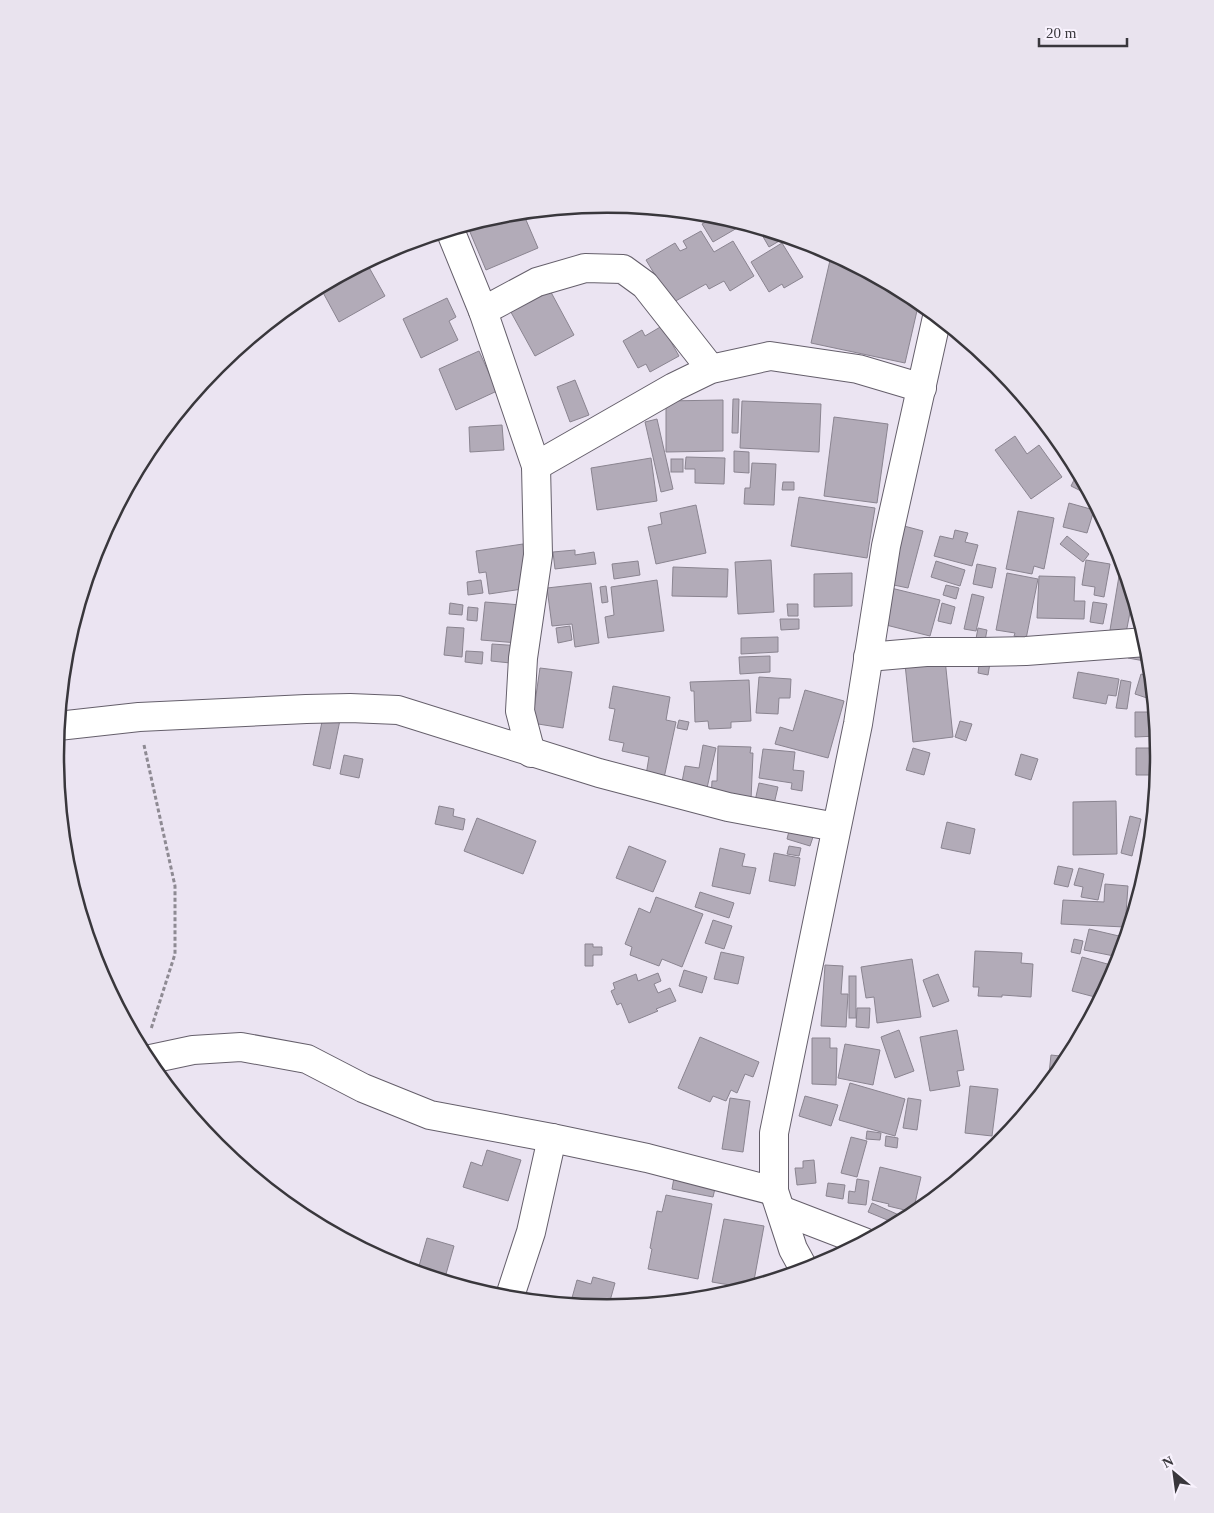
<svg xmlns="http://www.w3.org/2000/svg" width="1214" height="1513" viewBox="0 0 1214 1513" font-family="'Times New Roman',serif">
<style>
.building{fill:#b2abb8;stroke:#8a8490}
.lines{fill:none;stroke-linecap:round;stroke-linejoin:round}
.minor-casing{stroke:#655f6b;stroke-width:30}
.path{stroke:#8e8a93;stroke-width:3;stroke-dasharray:4 2.5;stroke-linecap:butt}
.minor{stroke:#fff;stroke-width:28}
.rim{fill:none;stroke:#39373c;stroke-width:2.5}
</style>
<rect width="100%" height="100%" fill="#ebe4f2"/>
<g class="building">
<polygon points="523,213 538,248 486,270 467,225 500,215"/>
<polygon points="717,216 744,224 713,242 702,224"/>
<polygon points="758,228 786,237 769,247"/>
<polygon points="701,231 714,252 733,241 754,276 730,291 724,281 709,289 706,284 672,303 646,260 675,243 680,251 687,248 683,241"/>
<polygon points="782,243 803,277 784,288 782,284 769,292 751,262"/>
<polygon points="831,256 839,258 919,302 905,363 811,343"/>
<polygon points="366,262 385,296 339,322 320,287"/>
<polygon points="546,283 574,335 535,356 507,305"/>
<polygon points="447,298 456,317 449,321 458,340 421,358 403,319"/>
<polygon points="662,326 679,356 650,372 646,364 638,368 623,341 642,330 645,336"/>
<polygon points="479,351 497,391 456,410 439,369"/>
<polygon points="575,380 589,415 570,422 557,387"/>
<polygon points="733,399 739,399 738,433 732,433"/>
<polygon points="723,400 723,451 666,452 666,401"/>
<polygon points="742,401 821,404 819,452 740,448"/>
<polygon points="834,417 888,424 877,503 824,496"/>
<polygon points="657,419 673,489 661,492 645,422"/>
<polygon points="502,425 504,450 470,452 469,427"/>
<polygon points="1015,436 1027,454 1039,445 1062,477 1031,499 995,450"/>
<polygon points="734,451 749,452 749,473 734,472"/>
<polygon points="686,457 725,458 724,484 695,483 695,469 685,469"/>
<polygon points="651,458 657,501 597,510 591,468"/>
<rect x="671" y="459" width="12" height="13"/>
<polygon points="752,463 776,464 774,505 744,504 745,488 750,488"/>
<polygon points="1078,472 1087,488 1085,493 1071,486"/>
<polygon points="783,482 794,482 794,490 782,490"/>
<polygon points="799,497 875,508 867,558 791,546"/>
<polygon points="1069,503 1094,510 1087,533 1063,527"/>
<polygon points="696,505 706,553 656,564 648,527 662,524 660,513"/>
<polygon points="1018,511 1054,518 1044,569 1034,566 1032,574 1006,569"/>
<polygon points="904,526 923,531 908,588 889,584"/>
<polygon points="955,530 968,533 965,542 978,545 972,566 934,556 940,536 953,539"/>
<polygon points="1067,536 1089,554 1083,562 1060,544"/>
<polygon points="523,544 529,588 489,594 486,572 479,573 476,551"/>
<polygon points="575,550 575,555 594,552 596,564 555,569 553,552"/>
<polygon points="771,560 774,612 738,614 735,562"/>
<polygon points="1086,560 1110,564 1104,597 1094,595 1095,587 1082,585"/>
<polygon points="638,561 640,575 614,579 612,564"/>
<polygon points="936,561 965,570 960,586 931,577"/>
<polygon points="977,564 996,568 992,588 973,584"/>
<polygon points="673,567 728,569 727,597 672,596"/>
<polygon points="852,573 852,606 814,607 814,574"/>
<polygon points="1007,573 1038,579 1026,639 1014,636 1015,633 996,630"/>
<polygon points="1039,576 1075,577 1074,601 1085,601 1084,619 1037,618"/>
<polygon points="1119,576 1127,577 1133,597 1126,633 1110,630"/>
<polygon points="481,580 483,593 468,595 467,582"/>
<polygon points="657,580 664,631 608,638 605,617 614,615 611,587"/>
<polygon points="591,583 599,643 575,647 572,624 552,626 547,588"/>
<polygon points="946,585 959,588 956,599 943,595"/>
<polygon points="606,586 608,602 602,603 600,587"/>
<polygon points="891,588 940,600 930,636 882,624"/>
<polygon points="972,594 984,597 976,631 964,629"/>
<polygon points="485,602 521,605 518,643 481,640"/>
<polygon points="1093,602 1107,604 1103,624 1090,622"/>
<polygon points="450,603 463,605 462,615 449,614"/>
<polygon points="942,603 955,607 951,624 938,621"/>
<polygon points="787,604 798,604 798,616 788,616"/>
<polygon points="468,607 478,608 477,621 467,620"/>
<polygon points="780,619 799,619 799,629 781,630"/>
<polygon points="570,626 572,640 558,643 556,628"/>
<polygon points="447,627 464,628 462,657 444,655"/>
<polygon points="978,628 987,630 984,646 975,644"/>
<polygon points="778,637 778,652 741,654 741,638"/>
<polygon points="492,644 522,646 520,664 491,661"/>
<polygon points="1130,647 1149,650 1150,662 1128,658"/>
<polygon points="466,651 483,652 482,664 465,662"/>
<polygon points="770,656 770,672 740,674 739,657"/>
<polygon points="991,657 988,675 978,673 979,665"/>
<polygon points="945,659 953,737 913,742 905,664"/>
<polygon points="540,668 572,672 563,728 532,723"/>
<polygon points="1078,672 1119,679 1116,696 1108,695 1106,704 1073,698"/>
<polygon points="1141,674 1151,677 1153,700 1135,694"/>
<polygon points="759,677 791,679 790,698 779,698 778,714 756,713"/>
<polygon points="749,680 751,721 731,722 731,728 709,729 708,721 695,722 694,691 691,691 690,682"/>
<polygon points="1121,680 1131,682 1127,709 1116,708"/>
<polygon points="613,686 670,697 666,720 676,722 664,778 646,775 649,757 622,751 624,743 609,740 615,709 609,708"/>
<polygon points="805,690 844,701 828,758 775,744 780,727 793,731"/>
<polygon points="1135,712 1155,712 1157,736 1135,737"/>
<polygon points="323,717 340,720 330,769 313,765"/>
<polygon points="679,720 689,722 687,730 677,728"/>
<polygon points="960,721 972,724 966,741 955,737"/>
<polygon points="703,745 716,748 707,788 682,782 685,766 699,768"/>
<polygon points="718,746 751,747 750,753 753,753 751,800 711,799 712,781 717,781"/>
<polygon points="913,748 930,753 924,775 906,770"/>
<polygon points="1136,748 1158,748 1157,775 1136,775"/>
<polygon points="763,749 795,752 793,770 804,771 802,791 791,789 792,783 759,778"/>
<polygon points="1021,754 1038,759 1031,780 1015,775"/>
<polygon points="344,755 363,759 359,778 340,774"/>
<polygon points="759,783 778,787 774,804 755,801"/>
<polygon points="1151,791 1156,791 1153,821 1152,821"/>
<polygon points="1116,801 1117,854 1073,855 1073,802"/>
<polygon points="439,806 454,809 453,816 465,819 463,830 435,824"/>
<polygon points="1130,816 1141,819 1132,856 1121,853"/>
<polygon points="477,818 536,841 523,874 464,851"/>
<polygon points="947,822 975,829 970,854 941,848"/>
<polygon points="790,827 814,834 810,846 787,839"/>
<polygon points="629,846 666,861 653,892 616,878"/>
<polygon points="789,846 801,848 799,856 787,854"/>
<polygon points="720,848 745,854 742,866 756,868 750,894 712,886"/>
<polygon points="774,853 800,858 795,886 769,881"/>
<polygon points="1058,866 1073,869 1068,887 1054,884"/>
<polygon points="1079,868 1104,874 1098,900 1081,897 1083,887 1074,885"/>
<polygon points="1105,884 1128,886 1125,927 1061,924 1063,900 1104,902"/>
<polygon points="700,892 734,903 729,918 695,907"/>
<polygon points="656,897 703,914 682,967 662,959 659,966 630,955 632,947 625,944 639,908 650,913"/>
<polygon points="713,920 732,926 724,949 705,943"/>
<polygon points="1089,929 1119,936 1114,956 1084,950"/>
<polygon points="1074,939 1083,941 1080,954 1071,952"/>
<polygon points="1120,943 1124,944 1120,957 1117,957"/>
<polygon points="585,944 593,944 593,947 602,947 602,955 593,955 593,966 585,966"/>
<polygon points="975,951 1022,953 1021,963 1033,964 1031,997 1002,995 1002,997 978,996 979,987 973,987"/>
<polygon points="721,952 744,957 738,984 714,979"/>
<polygon points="1082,957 1111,965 1112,960 1119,962 1103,993 1096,991 1095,997 1072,991"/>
<polygon points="912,959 921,1017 877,1023 874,997 866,998 861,967"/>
<polygon points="825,965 843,966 841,994 848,994 846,1027 821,1026"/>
<polygon points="684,970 707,977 702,993 679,986"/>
<polygon points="658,973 661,981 654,984 658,993 670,988 676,1001 656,1009 658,1011 629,1023 621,1003 617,1005 611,991 615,989 613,983 636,974 638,981"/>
<polygon points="938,974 949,1001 933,1007 923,980"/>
<rect x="849" y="976" width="7" height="42"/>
<polygon points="857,1008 870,1008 869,1028 856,1027"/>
<polygon points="899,1030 914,1071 895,1078 881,1037"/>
<polygon points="957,1030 964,1070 957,1071 960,1086 930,1091 920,1037"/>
<polygon points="700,1037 759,1062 753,1077 745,1074 737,1093 731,1090 726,1101 713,1096 710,1102 678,1088"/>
<polygon points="812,1038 830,1038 830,1048 837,1048 836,1085 812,1084"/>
<polygon points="845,1044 880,1050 873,1085 838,1078"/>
<polygon points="1051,1055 1069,1057 1050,1083 1048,1083"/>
<polygon points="850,1083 905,1099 895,1136 839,1120"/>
<polygon points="970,1086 998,1089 992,1136 965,1133"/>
<polygon points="805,1096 838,1105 831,1126 799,1116"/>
<polygon points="730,1098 750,1101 743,1152 722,1149"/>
<polygon points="908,1098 921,1100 917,1130 903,1128"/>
<polygon points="867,1131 881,1133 880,1140 866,1139"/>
<polygon points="886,1136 898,1138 897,1148 885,1146"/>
<polygon points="851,1137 867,1141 857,1177 841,1173"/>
<polygon points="487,1150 521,1160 508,1201 463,1187 471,1162 482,1166"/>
<polygon points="814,1160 816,1183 797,1185 795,1168 803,1168 803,1161"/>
<polygon points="880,1167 921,1177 913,1212 888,1206 889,1204 872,1200"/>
<polygon points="675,1172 717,1180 713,1197 672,1189"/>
<polygon points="857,1179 869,1181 866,1205 848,1203 849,1191 855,1192"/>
<polygon points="828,1183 845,1185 843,1199 826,1196"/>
<polygon points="666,1195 712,1204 698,1279 648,1269 652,1249 650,1248 657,1211 662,1212"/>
<polygon points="872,1203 908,1219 897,1224 868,1212"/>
<polygon points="724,1219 764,1226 753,1286 747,1288 712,1282"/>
<polygon points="427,1238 454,1246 444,1281 417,1273"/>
<polygon points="593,1277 615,1283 608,1308 570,1305 577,1280 591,1284"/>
</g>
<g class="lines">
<g class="minor-casing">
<g id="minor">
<polyline points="450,230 483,311 536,466 538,555 523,658 520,711 531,753"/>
<polyline points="483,311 537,282 585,268 623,269 645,285 711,369"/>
<polyline points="536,466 674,387 711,369 770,356 858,369 922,388"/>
<polyline points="868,657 926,652 980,652 1026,651 1146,642"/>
<polyline points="58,726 139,717 306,709 350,708 398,710 599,773 728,807 836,827"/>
<polyline points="146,1060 193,1050 241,1047 307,1059 363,1088 430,1115 552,1138 647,1158 774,1191"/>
<polyline points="781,1210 864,1242"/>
<polyline points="805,1271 793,1249 774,1191 774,1133 858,724 886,546 937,317"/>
<polyline points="509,1299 531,1232 552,1138"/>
</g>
</g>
<polyline class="path" points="144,745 175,886 175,954 151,1029"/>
<use href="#minor" class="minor"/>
</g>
<path d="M0 0H1214V1513H0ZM64 756a543 543 0 1 1 1086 0a543 543 0 1 1-1086 0Z" fill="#e9e3ee" fill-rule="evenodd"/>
<path class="rim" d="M64 756a543 543 0 1 1 1086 0a543 543 0 1 1-1086 0Z"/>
<g transform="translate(1174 1473) rotate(331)" stroke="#f8f2fd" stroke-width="4" paint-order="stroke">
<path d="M0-4L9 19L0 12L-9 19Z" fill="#39373c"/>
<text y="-8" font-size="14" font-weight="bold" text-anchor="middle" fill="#39373c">N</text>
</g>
<path d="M1039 38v8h88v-8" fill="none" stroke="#39373c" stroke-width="2.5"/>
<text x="1046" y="38" font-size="15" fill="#39373c" stroke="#f8f2fd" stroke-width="4" paint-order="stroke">20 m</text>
</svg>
